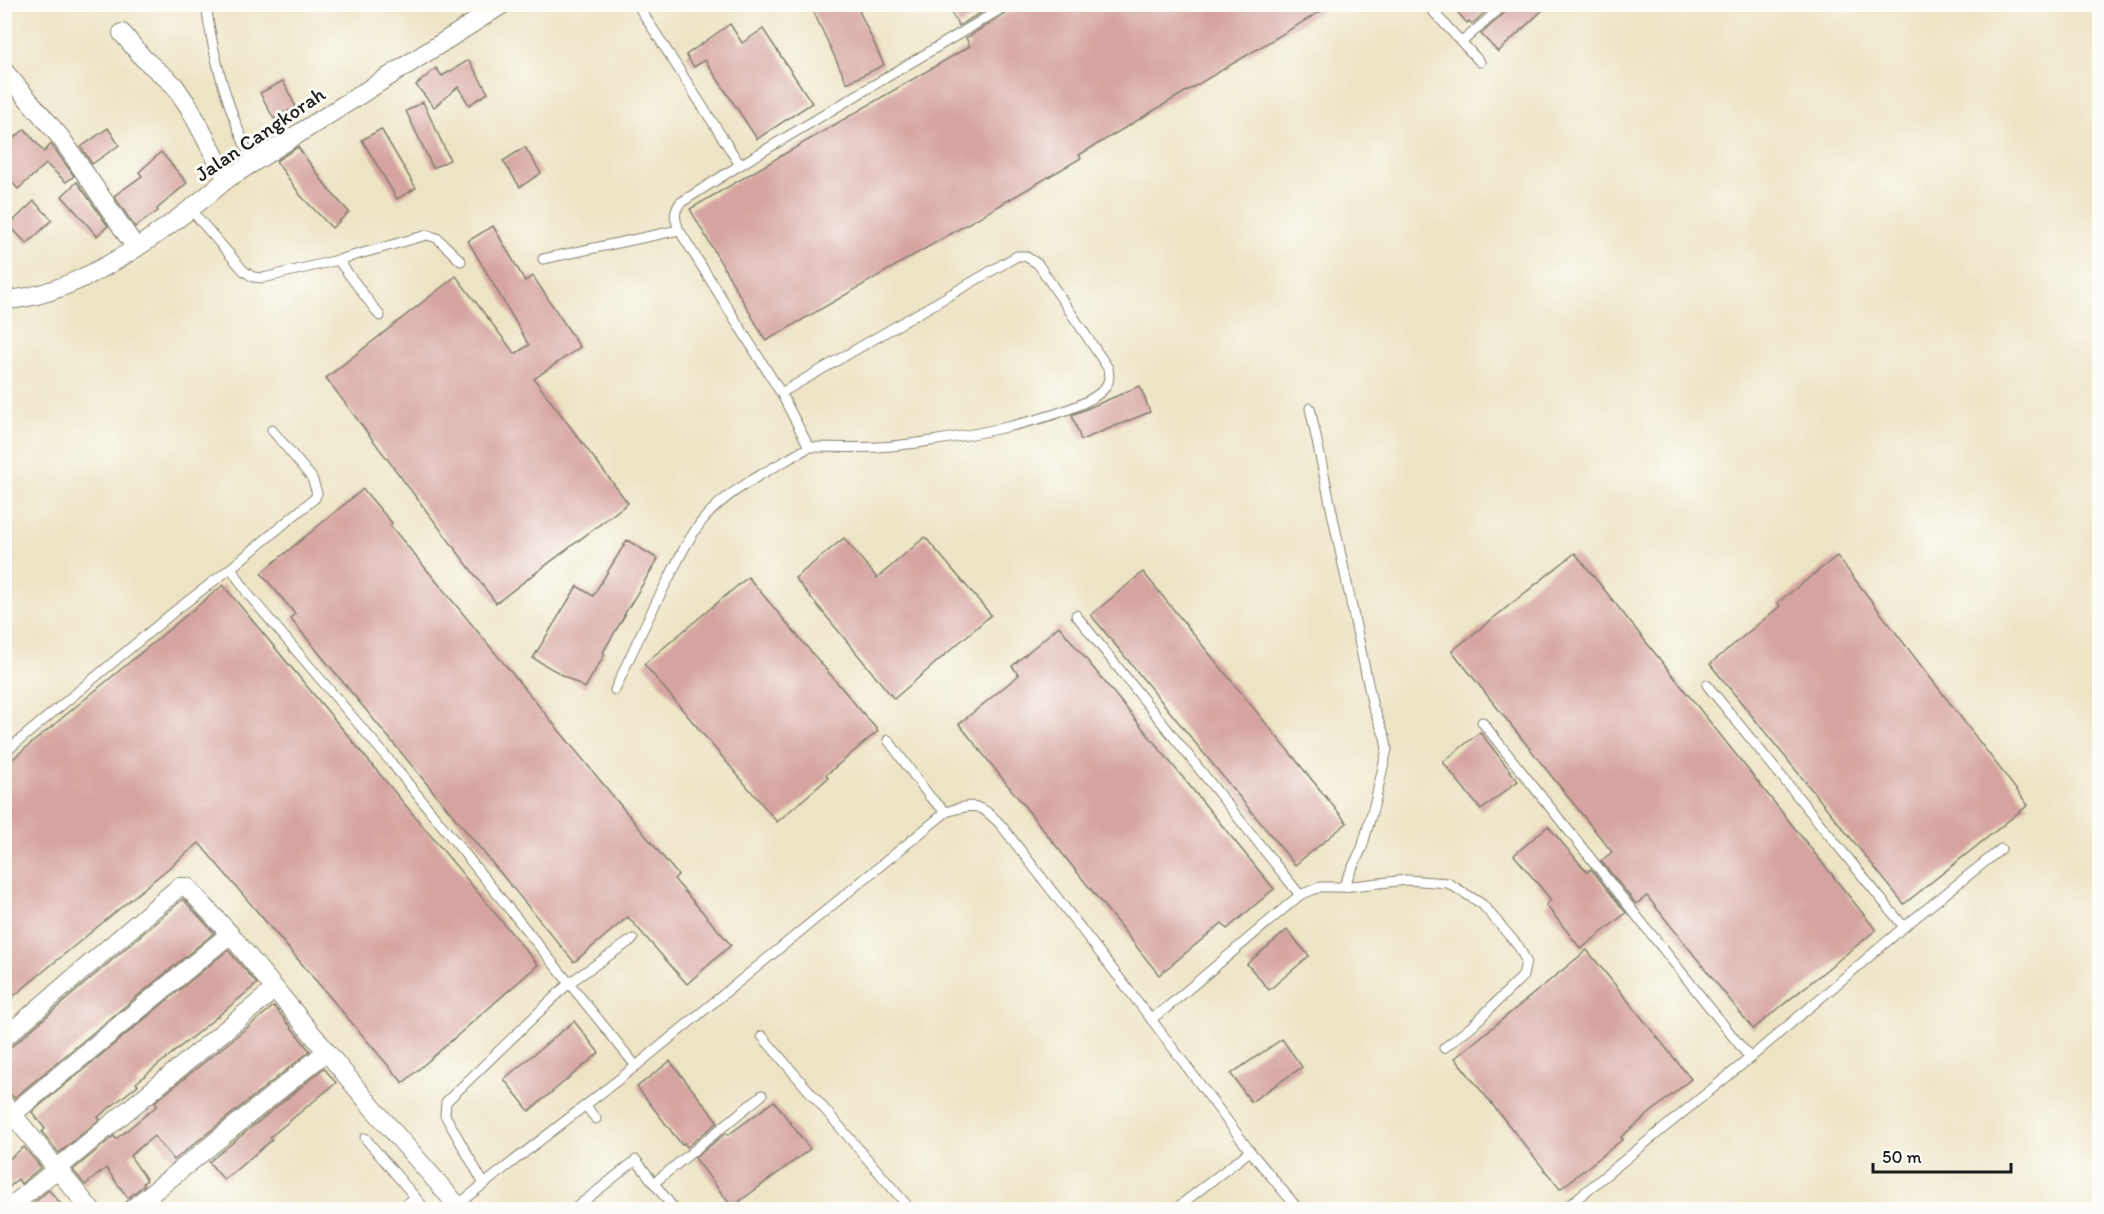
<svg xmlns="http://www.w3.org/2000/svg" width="2104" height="1214" viewBox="0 0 2104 1214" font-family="Itim,sans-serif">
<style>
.building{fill:#d6a4a0}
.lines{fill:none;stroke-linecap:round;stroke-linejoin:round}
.lane-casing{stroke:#848070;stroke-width:11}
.street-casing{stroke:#848070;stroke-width:20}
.lane{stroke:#fff;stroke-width:9}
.street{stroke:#fff;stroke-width:18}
.labels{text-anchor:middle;stroke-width:6;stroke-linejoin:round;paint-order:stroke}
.street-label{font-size:21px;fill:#1c1c1c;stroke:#fdfcf7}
</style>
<rect width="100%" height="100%" fill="#fdfcf7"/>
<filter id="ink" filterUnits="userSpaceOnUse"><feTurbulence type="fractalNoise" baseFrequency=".0167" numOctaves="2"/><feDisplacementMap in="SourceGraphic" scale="12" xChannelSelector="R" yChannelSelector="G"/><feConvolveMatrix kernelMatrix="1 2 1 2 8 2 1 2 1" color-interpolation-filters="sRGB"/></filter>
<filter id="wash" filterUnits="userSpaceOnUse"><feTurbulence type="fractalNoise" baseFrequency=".008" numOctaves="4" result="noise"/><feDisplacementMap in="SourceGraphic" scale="24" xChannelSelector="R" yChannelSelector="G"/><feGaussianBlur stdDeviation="1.35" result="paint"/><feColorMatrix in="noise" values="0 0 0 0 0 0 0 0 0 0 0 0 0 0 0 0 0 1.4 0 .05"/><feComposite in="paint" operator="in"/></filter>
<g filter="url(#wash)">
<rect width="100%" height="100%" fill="#ede4c5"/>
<g id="blocks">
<g class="building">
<polygon points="810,4 856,4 884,65 847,83"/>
<polygon points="946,4 995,4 959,26"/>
<polygon points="1016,4 1333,4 1079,155 1081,158 766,341 690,209 970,46 966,38 1012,10"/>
<polygon points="1450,4 1494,4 1472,24 1469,21 1467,23"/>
<polygon points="1512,4 1549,4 1498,52 1481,34 1509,9"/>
<polygon points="730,24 742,43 763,29 812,103 757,139 705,60 694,67 686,55"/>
<polygon points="469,60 488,93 469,105 458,87 434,107 416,85 436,68 442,76"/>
<polygon points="283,81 296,107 274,119 260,93"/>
<polygon points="423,102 450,160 433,168 406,111"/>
<polygon points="108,128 119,145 92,164 81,147"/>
<polygon points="25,129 44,152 51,144 74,176 66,182 46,164 18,189 4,174 4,146"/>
<polygon points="381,129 416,188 397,199 362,140"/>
<polygon points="298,147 329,190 349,212 332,228 301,196 276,161"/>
<polygon points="525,147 541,173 520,187 503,161"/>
<polygon points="161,152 187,183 157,209 158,211 135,227 114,196 142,176 139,172"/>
<polygon points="77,182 108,226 97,236 62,196"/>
<polygon points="34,201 52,220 27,244 9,225"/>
<polygon points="493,226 525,281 533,276 580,347 534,379 628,503 496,603 326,378 456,276 515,354 529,345 468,241"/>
<polygon points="1140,386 1150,412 1081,440 1072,415"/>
<polygon points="363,489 392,523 390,525 678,875 674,879 731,945 687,984 628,917 574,962 290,618 295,614 261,573"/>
<polygon points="925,537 991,615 894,699 795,578 844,538 877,578"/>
<polygon points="627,540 658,559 624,615 625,615 603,652 605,654 585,688 533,658 577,586 593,596"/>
<polygon points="1575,553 1876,930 1753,1029 1647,896 1636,904 1601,861 1612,852 1452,651"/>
<polygon points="1837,556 2028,805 1904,904 1710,664 1780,606 1777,603"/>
<polygon points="1143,572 1347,823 1295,865 1091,615"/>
<polygon points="748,577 878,731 826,775 828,778 777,822 644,664"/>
<polygon points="223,585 538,965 403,1083 199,843 4,1004 4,766"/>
<polygon points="1059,626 1274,889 1227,929 1222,923 1159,975 959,724 1019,675 1012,666"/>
<polygon points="1480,732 1518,781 1481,810 1443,762"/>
<polygon points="1548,826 1587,872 1591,869 1626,913 1581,949 1546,905 1551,900 1514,855"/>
<polygon points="183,899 214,933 14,1098 4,1087 4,1049 11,1047"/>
<polygon points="1287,930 1309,956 1269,990 1247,964"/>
<polygon points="228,950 257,984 136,1083 138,1085 98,1117 100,1119 59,1153 42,1132 45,1129 32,1112"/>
<polygon points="1587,950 1691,1079 1621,1137 1623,1139 1560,1189 1455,1058"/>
<polygon points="274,1006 310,1051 174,1160 154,1136 130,1156 147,1180 143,1183 144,1185 128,1198 106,1168 85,1185 73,1170 114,1136 116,1139 158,1105 155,1102"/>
<polygon points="574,1021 599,1053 529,1111 504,1079"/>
<polygon points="1282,1039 1302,1067 1251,1102 1231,1074"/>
<polygon points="670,1061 718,1122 687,1147 684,1143 682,1145 637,1087"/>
<polygon points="324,1068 336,1083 270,1137 272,1140 224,1180 209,1162"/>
<polygon points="774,1101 810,1149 732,1207 695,1158 726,1133 728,1135"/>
<polygon points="24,1147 41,1167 21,1184 18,1179 4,1192 4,1163"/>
<polygon points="49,1190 65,1209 27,1209 36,1201"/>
</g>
</g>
</g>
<g filter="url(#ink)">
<use href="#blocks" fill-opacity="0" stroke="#848070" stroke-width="1.5"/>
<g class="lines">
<g class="lane-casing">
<g id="lane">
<path d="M206,4C213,59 229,113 253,163"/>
<polyline points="1426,4 1480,62"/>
<polyline points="1462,42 1505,4"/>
<polyline points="740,165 1009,4"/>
<polyline points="191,210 244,271 253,277 263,278 338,260 380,316"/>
<polyline points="543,259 679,230"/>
<polyline points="338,260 427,235 437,238 461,261"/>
<path d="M781,393L1017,256H1025L1038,264L1108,368C1109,375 1110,380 1106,386C1085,420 920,445 878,447C855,448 832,447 809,447"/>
<polyline points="1310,408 1373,707 1385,737 1387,749 1376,798 1362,848 1343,887"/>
<polyline points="231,568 315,498 317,493 312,478 272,430"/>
<polyline points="1076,615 1300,895"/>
<polyline points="1707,685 1904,927"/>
<path d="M615,690C632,652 649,615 669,578C681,554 693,528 713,509C739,484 778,466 809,447L781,393L679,230C675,219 673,213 680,203L740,165L637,4"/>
<polyline points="1482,722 1750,1058"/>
<polyline points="888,740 930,797 946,812"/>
<polyline points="4,753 176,610 231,568 248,594 390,761 636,1066"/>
<polyline points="1151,1019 1165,1009 1300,895 1320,887 1343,887 1407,880 1448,883 1482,904 1519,947 1526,961 1523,976 1472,1026 1444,1048"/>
<polyline points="762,1036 911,1210"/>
<polyline points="586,1106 596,1119"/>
<polyline points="365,1138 426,1210"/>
<polyline points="654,1183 762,1095"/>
<polyline points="484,1184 445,1115 446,1102 569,983 633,939"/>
<path d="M457,1205L636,1066L946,812C974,803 980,803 1001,825L1151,1019L1250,1151L1299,1210"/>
<polyline points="400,1210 415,1197"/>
<polyline points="573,1210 636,1160 675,1210"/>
<polyline points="1174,1210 1250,1151"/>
<polyline points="1563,1210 1750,1058 1904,927 2001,849"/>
</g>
</g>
<g class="street-casing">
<g id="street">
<polyline points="122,33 143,58 174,85 189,107 227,179"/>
<polyline points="4,71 61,138 136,248"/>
<path d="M4,300C79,297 172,226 227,179L503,4"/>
<polyline points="4,1038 179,887 187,887 230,934 372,1107 457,1205 452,1210"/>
<polyline points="4,1104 91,1210"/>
<polyline points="4,1121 230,934"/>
<polyline points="7,1210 275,989"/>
<polyline points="131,1210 326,1052"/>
</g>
</g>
<use href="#lane" class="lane"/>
<use href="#street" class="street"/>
</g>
</g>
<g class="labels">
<g class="street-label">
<text transform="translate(260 134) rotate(-34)" y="7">Jalan Cangkorah</text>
</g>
</g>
<rect width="2104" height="1214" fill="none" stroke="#fdfcf7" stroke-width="24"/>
<path d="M1873 1163v9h138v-9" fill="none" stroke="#1c1c1c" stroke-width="3"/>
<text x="1882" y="1163" font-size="18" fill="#1c1c1c" stroke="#fdfcf7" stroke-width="4.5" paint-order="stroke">50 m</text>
</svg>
